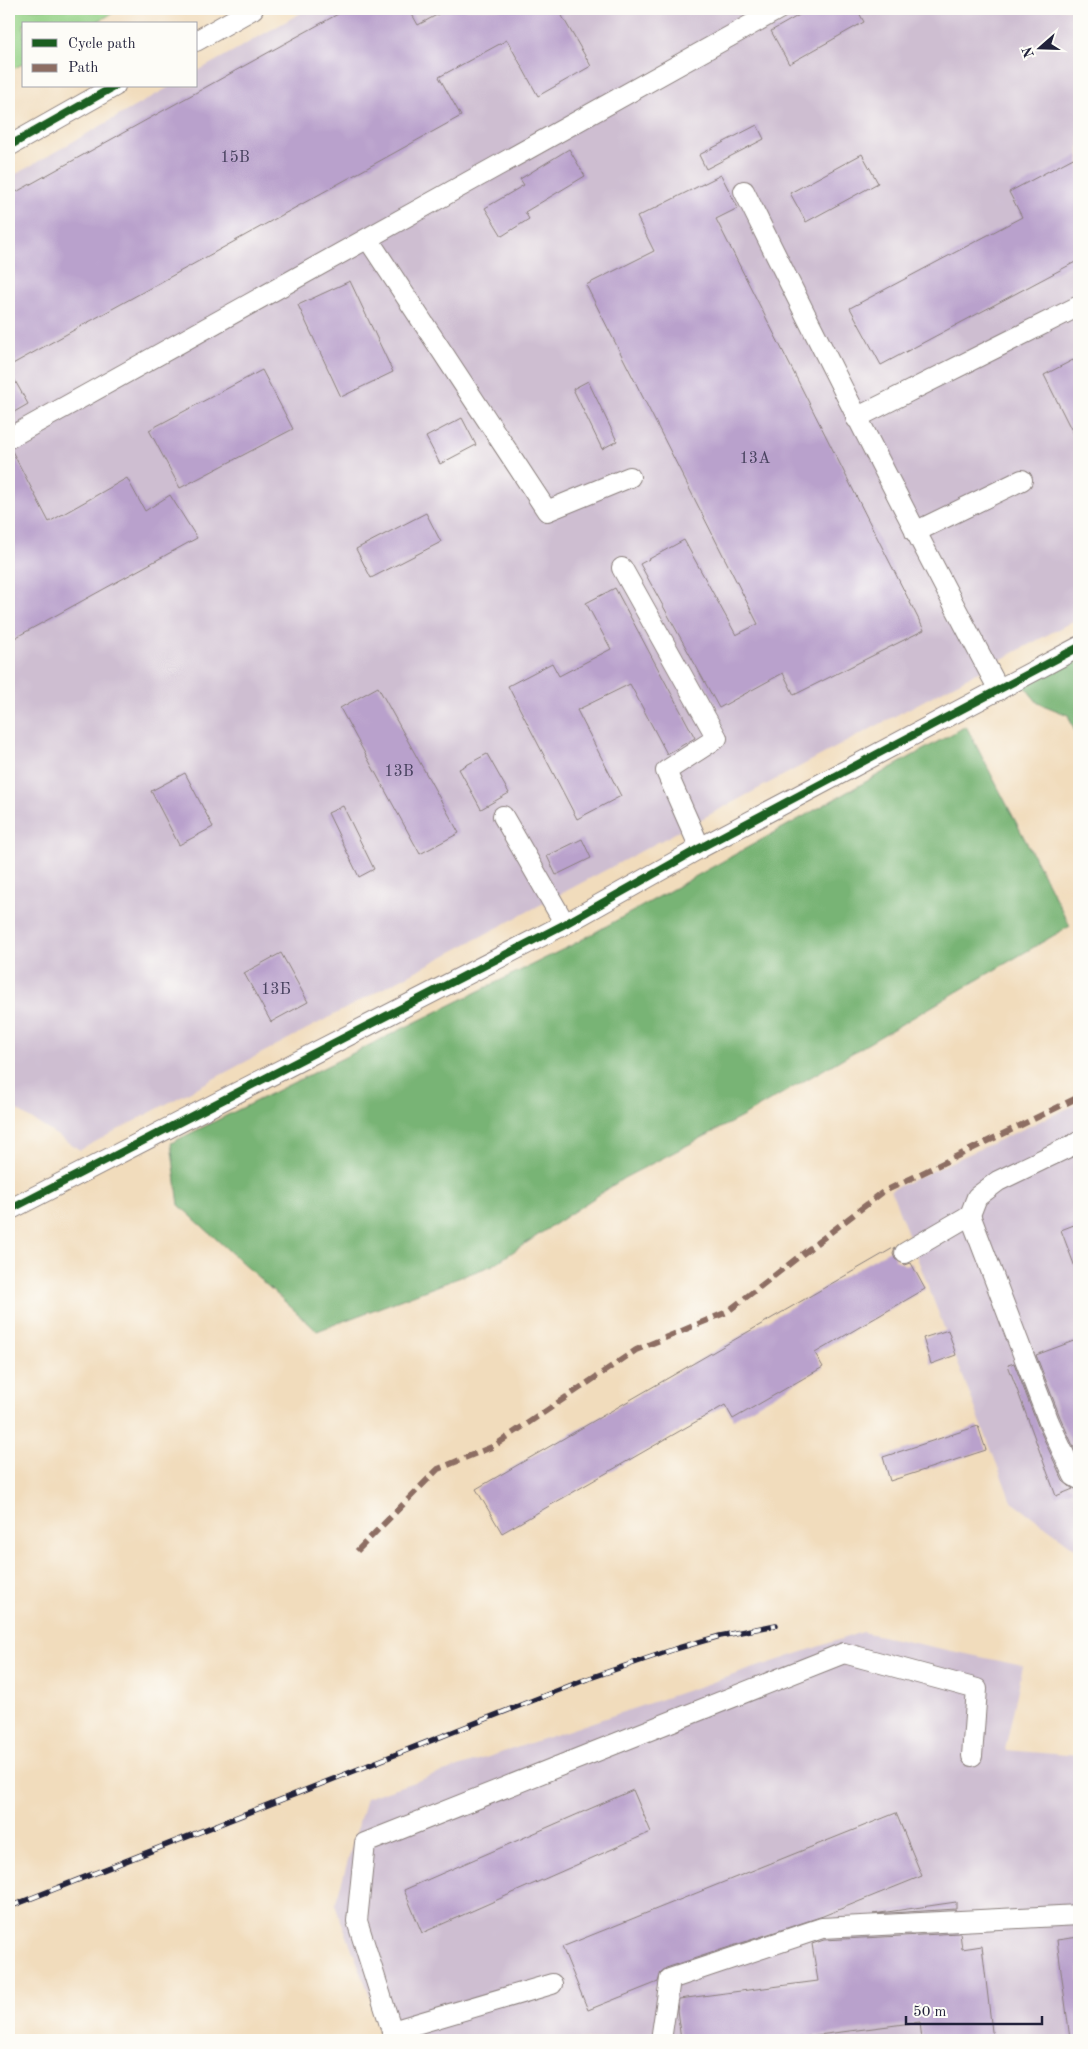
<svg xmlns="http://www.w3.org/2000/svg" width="1088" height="2049" viewBox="0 0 1088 2049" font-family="'Old Standard TT',serif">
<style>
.industrial{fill:#cebed1}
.green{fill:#95d287;stroke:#5c7a61}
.forest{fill:#78b474;stroke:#4d6b58}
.building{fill:#b9a1cc}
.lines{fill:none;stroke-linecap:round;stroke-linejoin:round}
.minor-casing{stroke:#8a7f7c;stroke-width:22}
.minor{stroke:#fff;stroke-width:20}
.rail-casing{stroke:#22223b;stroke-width:5.5}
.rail{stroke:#fdfcf7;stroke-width:4;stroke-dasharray:11;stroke-linecap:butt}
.quiet{stroke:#8d6e63;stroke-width:6;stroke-dasharray:12 6;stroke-linecap:butt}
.cycleway-casing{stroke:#fdfcf7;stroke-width:11}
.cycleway{stroke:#1b5e20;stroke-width:8}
.labels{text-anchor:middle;stroke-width:4.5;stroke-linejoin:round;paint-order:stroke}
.number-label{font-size:16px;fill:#48425f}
</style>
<rect width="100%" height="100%" fill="#fdfcf7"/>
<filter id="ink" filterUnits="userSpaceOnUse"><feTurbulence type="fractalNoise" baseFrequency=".02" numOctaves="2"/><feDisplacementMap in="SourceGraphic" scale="10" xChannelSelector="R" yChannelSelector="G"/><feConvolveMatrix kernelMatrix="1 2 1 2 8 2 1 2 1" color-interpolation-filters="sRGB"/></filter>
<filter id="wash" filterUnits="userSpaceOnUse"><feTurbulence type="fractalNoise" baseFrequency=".0096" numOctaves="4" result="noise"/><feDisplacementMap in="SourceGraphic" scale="20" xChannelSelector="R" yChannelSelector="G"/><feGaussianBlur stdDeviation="1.12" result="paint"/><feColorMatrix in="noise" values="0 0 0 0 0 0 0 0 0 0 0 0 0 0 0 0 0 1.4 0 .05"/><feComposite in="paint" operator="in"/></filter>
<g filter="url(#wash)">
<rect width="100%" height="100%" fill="#f1dcbc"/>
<g class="industrial">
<polygon points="308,9 1079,9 1079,618 80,1150 9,1105 9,178 171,86 196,86 196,72"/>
<polygon points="1079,1103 1079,1551 1011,1501 891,1190"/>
<polygon points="862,1632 1023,1666 1005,1750 1079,1756 1079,2040 387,2040 335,1905 366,1798"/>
</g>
<polygon class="green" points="9,9 120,9 93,24 24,24 24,63 9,71"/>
<g class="forest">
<polygon points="1079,658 1079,741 1068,715 1038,703 1024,686"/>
<polygon points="966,726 1070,926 742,1117 624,1178 493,1265 317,1331 179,1205 171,1143 574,944"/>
</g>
<g id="blocks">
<g class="building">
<polygon points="347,9 409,9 418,25 448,9 558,9 591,66 538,96 507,40 439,77 461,116 9,366 9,196"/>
<polygon points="810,9 857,9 864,22 789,64 771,31"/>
<polygon points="757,125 764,139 706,169 699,155"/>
<polygon points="569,149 585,176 525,212 529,219 502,236 485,208 524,185 520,179"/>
<polygon points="862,154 878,183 806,222 790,193"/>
<polygon points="1079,155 1079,260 881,365 850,308 1022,217 1009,192"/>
<polygon points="721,175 738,208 716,219 924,630 794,695 783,673 719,708 640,564 684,540 736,635 758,624 586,285 654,251 637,217"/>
<polygon points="350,281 393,372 341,397 298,305"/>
<polygon points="1073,360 1079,372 1079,445 1044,375"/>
<polygon points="9,370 28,404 9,415"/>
<polygon points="262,370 293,429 180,488 149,430"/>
<polygon points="588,381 617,441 602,449 573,389"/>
<polygon points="462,418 476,445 440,464 426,437"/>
<polygon points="11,449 49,522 127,478 145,511 170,495 197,538 9,641 9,450"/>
<polygon points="426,513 441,542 371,578 356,549"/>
<polygon points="615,588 695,738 667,754 630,684 577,710 621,796 577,819 508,686 552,663 559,676 611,649 586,603"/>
<polygon points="378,687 459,833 420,854 340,708"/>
<polygon points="487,754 509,793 481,809 459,769"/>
<polygon points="185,773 213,827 179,845 151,791"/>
<polygon points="343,806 374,869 359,877 328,813"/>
<polygon points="582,839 591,858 556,875 547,856"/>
<polygon points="281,953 308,1002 271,1022 244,973"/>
<polygon points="1079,1223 1079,1274 1078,1275 1061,1230"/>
<polygon points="895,1247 893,1254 895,1259 905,1265 911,1263 925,1289 815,1353 823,1367 733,1419 725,1405 502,1533 476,1489"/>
<polygon points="948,1330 956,1355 931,1364 923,1338"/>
<polygon points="1079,1339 1079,1459 1060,1417 1036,1355"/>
<polygon points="1014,1363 1038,1426 1063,1481 1073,1489 1056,1496 1008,1365"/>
<polygon points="978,1426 986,1450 890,1481 883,1457"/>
<polygon points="633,1790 651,1832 422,1933 404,1890"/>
<polygon points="896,1813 922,1876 823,1916 666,1968 661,1972 658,1982 588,2010 562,1947"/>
<polygon points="956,1902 956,1909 873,1914"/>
<polygon points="960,1933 962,1949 982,1946 993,2040 922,2040 920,2022 779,2040 681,2040 677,2010 679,1999 818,1981 812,1944 824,1940"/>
<polygon points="1079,1937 1079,2038 1070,2039 1057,1940"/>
</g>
</g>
</g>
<g filter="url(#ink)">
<use href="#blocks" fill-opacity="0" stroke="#8a7f7c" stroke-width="1"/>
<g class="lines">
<g class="minor-casing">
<g id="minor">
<polyline points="196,41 253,9"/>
<polyline points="9,146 115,86"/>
<path d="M744,191C827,359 911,525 999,690"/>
<polyline points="368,239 547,511 630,477"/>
<polyline points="856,418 1079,306"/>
<polyline points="9,438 779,9"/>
<polyline points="915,532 1022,480"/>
<polyline points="622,568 717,738 666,771 700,848"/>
<polyline points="503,816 565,924"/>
<polyline points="1079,1142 998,1181 977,1197 970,1215 1049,1422 1074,1476 1079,1479"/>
<polyline points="9,1210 565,924 700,848 1079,647"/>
<polyline points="905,1253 970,1215"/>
<polyline points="392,2031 357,1921 365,1843 844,1653 977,1689 972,1756"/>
<polyline points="393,2040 392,2031 552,1984"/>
<polyline points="661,2040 670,1979 822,1928 1079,1915"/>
</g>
</g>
<use href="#minor" class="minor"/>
<g class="rail-casing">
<polyline id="rail" points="9,1907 587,1679 675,1649 720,1636 776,1625"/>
</g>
<use href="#rail" class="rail"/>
<polyline class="quiet" points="357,1551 438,1469 494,1446 636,1350 727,1312 883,1192 1079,1097"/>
<g class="cycleway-casing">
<g id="cycleway">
<polyline points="9,146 115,86"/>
<polyline points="9,1210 565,924 700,848 1079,647"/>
</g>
</g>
<use href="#cycleway" class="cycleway"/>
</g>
</g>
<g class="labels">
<g class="number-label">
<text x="235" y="162">15В</text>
<text x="755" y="463">13А</text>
<text x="399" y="776">13В</text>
<text x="276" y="994">13Б</text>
</g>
</g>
<rect width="1088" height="2049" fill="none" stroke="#fdfcf7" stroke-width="30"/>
<rect x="22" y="22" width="175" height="65" fill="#fdfcf7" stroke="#a5a5ac"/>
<rect x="32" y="39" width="25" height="8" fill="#1b5e20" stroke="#a5a5ac"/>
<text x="68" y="48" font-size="15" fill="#22223b">Cycle path</text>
<rect x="32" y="64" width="25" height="8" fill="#8d6e63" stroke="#a5a5ac"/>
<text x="68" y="72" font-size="15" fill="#22223b">Path</text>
<g transform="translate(1040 48) rotate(250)" stroke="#fdfcf7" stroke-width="4" paint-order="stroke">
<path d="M0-4L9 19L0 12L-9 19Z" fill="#22223b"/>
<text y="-8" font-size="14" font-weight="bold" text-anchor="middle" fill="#22223b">N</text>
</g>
<path d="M906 2016v8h136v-8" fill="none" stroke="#22223b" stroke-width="2.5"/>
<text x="913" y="2016" font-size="15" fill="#22223b" stroke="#fdfcf7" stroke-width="4" paint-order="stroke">50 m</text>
</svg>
